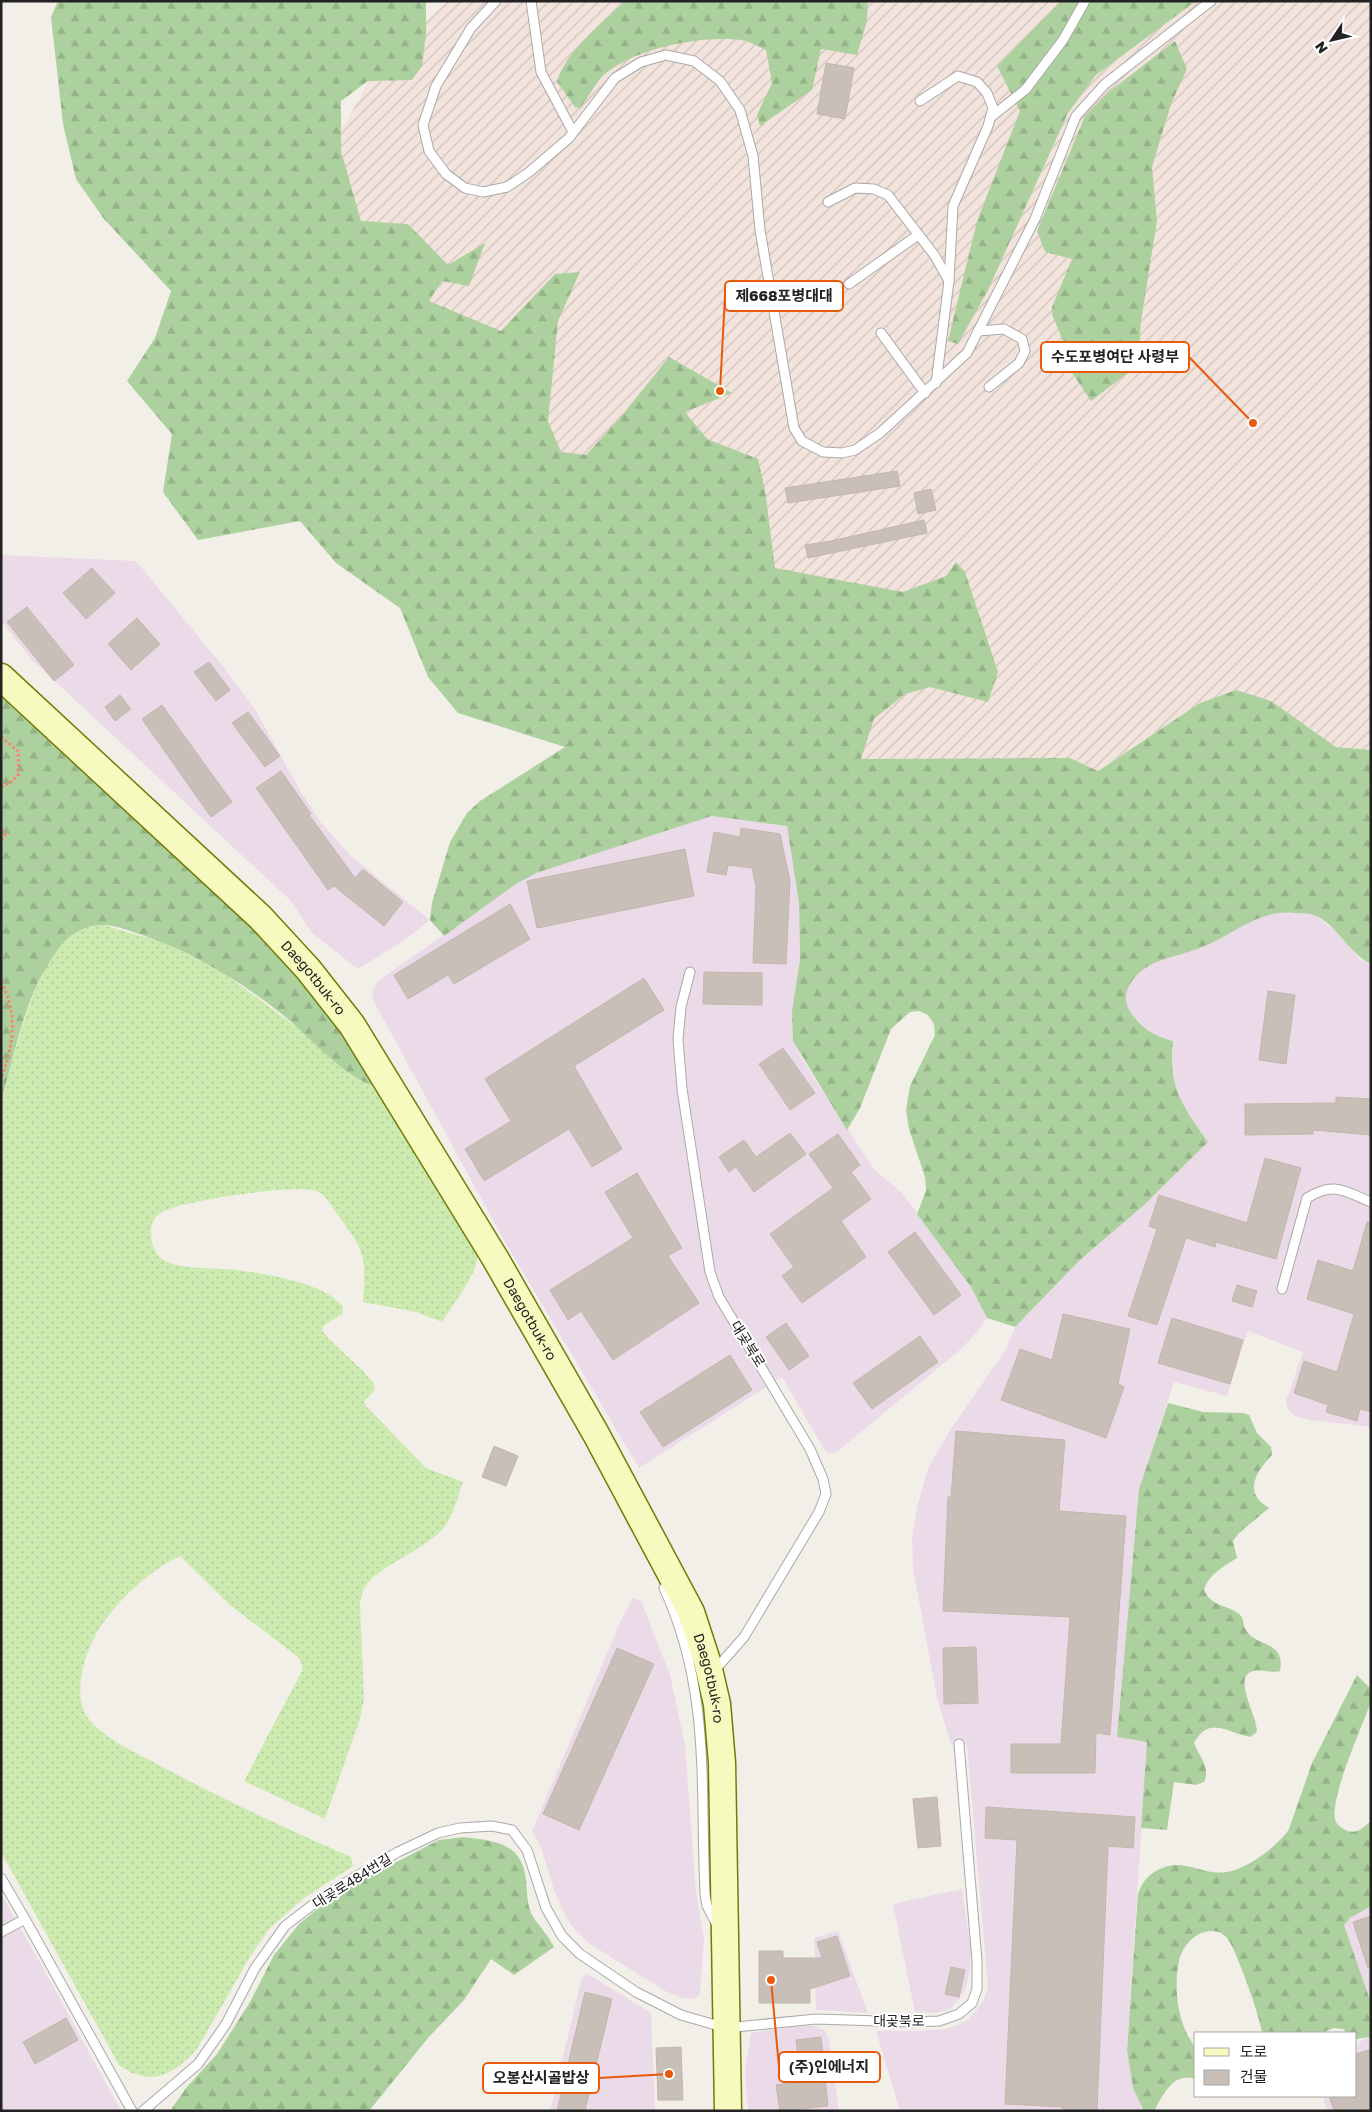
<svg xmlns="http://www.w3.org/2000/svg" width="1372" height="2112" viewBox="0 0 1372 2112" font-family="'Golos Text','Noto Sans KR',sans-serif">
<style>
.industrial{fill:#ebdbe8}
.military{fill:url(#military-furrows)}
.grass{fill:url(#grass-dots)}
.forest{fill:url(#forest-firs)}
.building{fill:#c7bfb8;stroke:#c4b6ab}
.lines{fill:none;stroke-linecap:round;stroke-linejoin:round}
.lane-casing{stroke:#a9a9a9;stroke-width:11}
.secondary-casing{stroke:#707d05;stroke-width:29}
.path{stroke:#fa8072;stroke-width:3;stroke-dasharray:2.5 2.5;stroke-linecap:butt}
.lane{stroke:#fff;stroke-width:9}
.secondary{stroke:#f7fabf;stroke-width:26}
.labels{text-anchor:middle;stroke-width:4;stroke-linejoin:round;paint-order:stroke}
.street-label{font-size:14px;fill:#222;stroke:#fff}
.leader{fill:none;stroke:#e8590c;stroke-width:2}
.callout-dot{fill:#e8590c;stroke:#fff;stroke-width:2}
.callout{fill:#fff;stroke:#e8590c;stroke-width:2}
.callout-label{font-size:15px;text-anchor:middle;font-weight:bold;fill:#222}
</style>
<defs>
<pattern id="military-furrows" width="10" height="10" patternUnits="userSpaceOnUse" patternTransform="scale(1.25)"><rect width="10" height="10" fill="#f3e3dd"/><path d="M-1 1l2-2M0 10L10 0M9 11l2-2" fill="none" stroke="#d0c2bd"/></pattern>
<pattern id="grass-dots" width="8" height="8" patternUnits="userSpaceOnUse" patternTransform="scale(1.25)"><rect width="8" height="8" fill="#cdebb0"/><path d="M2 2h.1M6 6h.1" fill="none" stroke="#b0c997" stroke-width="1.8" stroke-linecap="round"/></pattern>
<pattern id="forest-firs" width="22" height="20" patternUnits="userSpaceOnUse" patternTransform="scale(1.25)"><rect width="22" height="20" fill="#add19e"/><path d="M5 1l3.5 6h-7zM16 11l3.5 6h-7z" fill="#95b388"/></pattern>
</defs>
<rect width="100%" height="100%" fill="#f2efe9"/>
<g class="industrial">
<polygon points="1,555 136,561 221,664 256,711 301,792 322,824 351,856 430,920 406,939 358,969 312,933 291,901 32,660 1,621"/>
<polygon points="712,816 787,826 799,903 800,959 792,1011 800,1056 874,1169 902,1193 971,1287 987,1318 978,1331 961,1349 838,1451 828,1454 822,1446 782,1377 639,1468 501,1235 374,1002 372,992 378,981 516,884 536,873"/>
<polygon points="1281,911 1314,915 1335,930 1361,960 1371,964 1371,1427 1310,1420 1295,1416 1288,1410 1286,1401 1303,1352 1248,1331 1227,1396 1174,1382 1139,1489 1117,1737 1147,1742 1127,2051 1133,2088 1144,2111 900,2111 876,2031 915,2031 946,2029 958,2025 968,2020 976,2011 984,1999 988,1987 967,1745 951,1744 937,1698 913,1568 912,1538 917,1507 928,1468 949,1432 1006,1349 1015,1327 1080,1260 1144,1205 1208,1142 1182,1105 1174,1083 1171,1060 1173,1041 1155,1036 1138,1024 1126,1005 1126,992 1134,976 1151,963 1204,947 1259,916"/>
<polygon points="633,1598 641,1601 670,1675 685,1745 696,1893 704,1938 700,1994 694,1999 683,1998 665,1991 590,1944 575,1930 566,1917 554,1890 541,1847 532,1831 623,1616"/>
<polygon points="962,1889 971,1950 970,1970 966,1987 959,2000 950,2009 937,2013 915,2012 893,1904"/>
<polygon points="1,1894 43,1968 121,2111 1,2111"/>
<polygon points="1371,1906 1371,2003 1344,1925 1350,1918"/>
<polygon points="838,1931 868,2013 816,2010 814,1938"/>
<polygon points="588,1974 651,2013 655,2110 658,2111 550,2111 582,1977"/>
<polygon points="794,2026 815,2026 824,2030 829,2039 839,2111 748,2111 745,2072 751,2033"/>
<polygon points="1371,2037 1371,2111 1327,2111 1323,2096 1356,2096 1356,2047 1362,2040"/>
</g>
<polygon class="military" points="448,1 1371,1 1371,750 1336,747 1271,701 1200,703 1098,771 1070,758 860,759 280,239 381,60"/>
<path class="grass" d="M103,925L168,944L221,971L379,1088L472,1244C474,1247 476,1252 477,1255C479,1272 451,1307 442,1322L416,1312L363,1302C366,1257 365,1251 338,1215C332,1207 327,1197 319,1192C302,1182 180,1201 162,1212C154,1217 150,1224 151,1234C151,1243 155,1255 163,1260C179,1269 205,1268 223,1269C253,1271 325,1281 343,1307L342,1314L323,1326L322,1331C338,1350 358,1363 373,1383L375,1389L364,1402L366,1406L426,1468L463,1482C457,1497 453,1519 441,1531C422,1550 379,1567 366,1585C362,1590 362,1596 360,1603L364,1700L359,1722L325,1819L244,1781L302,1671V1664L298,1657L230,1605L180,1556C146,1573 114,1603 95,1636C84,1656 74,1691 85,1713C97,1736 137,1753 159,1765C221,1799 286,1828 351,1857L353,1866L304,1898L269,1929L251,1955L197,2049C174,2075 150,2088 119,2065L1,1852V1102C15,1055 34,954 81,929C88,926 96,926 103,925Z"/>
<g class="forest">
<path d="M58,1H426V34L422,66L412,80L368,81L341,101V151L361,221L408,224L448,265L485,243L469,286L442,281L429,301L501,331L555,274L580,272L558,321L548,421L561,452L586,455L619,419L669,357L732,393L685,412L707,439L758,459L765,490L775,568L903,592L946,576L956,562L965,572L998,672L988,702L930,687L905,694L874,719L861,759L1070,758L1098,771L1200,703L1236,690L1271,701L1336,747L1371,750V964C1348,953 1338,925 1314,915C1309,913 1301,914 1295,913C1259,909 1236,933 1205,946C1176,959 1143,957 1128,988C1124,997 1126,1005 1131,1013C1142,1029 1154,1036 1173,1041C1168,1088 1182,1105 1208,1142L1144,1205L1080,1260L1015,1327L987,1318L971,1287L917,1214L926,1191L925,1177L909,1129L906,1110L910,1086L935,1035L934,1024L928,1015L919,1011L910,1012L891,1029L860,1108L847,1130L793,1041L792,1011L800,959L799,903L787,826L712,816L536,873L516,884L444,936L430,920L432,903L450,842L467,813L480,801L565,747L458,713L428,677L400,608L336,563L300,521L198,540L163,492L172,434L127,381L155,338L171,291L104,219L76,179L63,124L51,17Z"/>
<path d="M625,1H868L867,21L857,55L821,49L812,90L760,126L757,115L772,83L766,50C759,47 749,41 741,40C702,35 635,48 605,74C595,82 589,98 580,108L575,107L557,82C565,52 603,22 625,1Z"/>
<polygon points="1061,1 1196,1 1096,75 1068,113 988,290 958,344 948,341 977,221 1020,111 997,66"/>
<polygon points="1175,41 1187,69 1171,104 1152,167 1157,221 1141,321 1138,365 1091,401 1058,352 1064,344 1052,314 1052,307 1072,259 1045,252 1037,231 1085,116 1110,91"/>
<path d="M1,681L326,992L379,1088C340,1075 314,1040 283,1015C240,981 195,953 142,935C130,931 115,925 102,925C85,925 70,934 60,947C25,991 16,1050 1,1102Z"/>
<path d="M1168,1403L1203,1412L1243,1413L1249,1415L1257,1433L1271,1447L1272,1455C1255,1473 1243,1493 1269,1508L1239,1533L1233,1541L1237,1558C1223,1567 1210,1573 1204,1589C1211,1607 1225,1604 1238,1613C1245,1618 1242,1624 1246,1630C1255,1647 1286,1640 1280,1671C1271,1674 1262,1668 1253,1671C1232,1677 1257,1715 1257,1732L1250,1737C1227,1733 1210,1715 1194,1743C1199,1757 1211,1766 1204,1782L1196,1785L1174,1782L1167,1830L1141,1828L1147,1742L1117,1737L1139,1489Z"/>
<path d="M1357,1675L1371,1689C1371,1694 1372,1700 1370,1704C1363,1725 1327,1803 1336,1822C1338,1826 1343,1829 1348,1831C1357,1834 1364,1827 1371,1821V1906L1350,1918L1344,1925L1371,2003V2037L1356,2039V2033H1347L1343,2029L1334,2028L1321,2033H1262C1262,2022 1235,1946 1227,1938C1219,1929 1209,1930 1199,1934C1190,1939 1183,1948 1180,1957C1174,1980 1176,2010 1186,2032C1189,2038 1193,2043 1195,2049C1198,2057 1196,2070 1196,2079C1173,2071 1163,2095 1154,2111H1144L1133,2088L1127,2051L1138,1894C1142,1883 1146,1877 1156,1871C1183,1855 1200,1876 1227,1872C1247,1869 1278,1846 1289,1829L1312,1763Z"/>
<path d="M463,1837C494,1841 522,1842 526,1880C527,1891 527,1905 532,1915C539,1926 548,1935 554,1947L514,1975L491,1959L464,2000L428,2038L369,2111H170L186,2088L217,2054L250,2002L274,1955L299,1924L326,1902L360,1881L439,1840Z"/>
</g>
<g class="building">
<polygon points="826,63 854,68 845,119 817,114"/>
<polygon points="897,471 900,486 788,503 785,488"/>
<polygon points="931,489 936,510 918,514 914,493"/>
<polygon points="924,520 927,533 808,558 805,545 831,541"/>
<polygon points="92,568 115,593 86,619 63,593"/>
<polygon points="27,607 74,665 54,681 7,622"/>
<polygon points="137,618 160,644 131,670 108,644"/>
<polygon points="209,662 230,690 216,701 194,672"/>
<polygon points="120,695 131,709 115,721 105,707"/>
<polygon points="162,705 232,802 211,817 142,719"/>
<polygon points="248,712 280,756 265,767 232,723"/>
<polygon points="281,771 311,814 309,815 355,878 363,869 403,902 384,926 334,886 328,890 256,788"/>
<polygon points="741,828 780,834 790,881 786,964 753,963 756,887 752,868 728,865 726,875 707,872 714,832 740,837"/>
<polygon points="685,849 694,896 537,928 527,881"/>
<polygon points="510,904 530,939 454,984 448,975 408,999 394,975"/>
<polygon points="704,972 762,973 762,1005 703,1004"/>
<polygon points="644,978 664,1010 574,1066 622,1149 592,1167 569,1129 484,1181 465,1149 511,1121 485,1079"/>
<polygon points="1268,991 1295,995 1286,1064 1259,1060"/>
<polygon points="783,1048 815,1093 790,1110 759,1064"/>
<polygon points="1336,1097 1371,1099 1371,1135 1313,1130 1313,1134 1245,1135 1245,1104 1336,1103"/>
<polygon points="790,1133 806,1154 754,1192 736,1167 729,1172 719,1157 744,1140 756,1157"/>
<polygon points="838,1134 860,1165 851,1172 871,1199 841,1221 866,1257 802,1303 782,1276 794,1267 770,1234 833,1188 809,1154"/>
<polygon points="1265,1158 1301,1168 1276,1259 1216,1242 1215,1247 1186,1238 1157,1325 1128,1316 1157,1229 1149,1226 1159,1195 1247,1223"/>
<polygon points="637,1173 682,1248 668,1256 699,1303 613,1360 581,1311 568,1320 550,1290 633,1238 605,1192"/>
<polygon points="1367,1222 1371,1222 1371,1412 1360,1409 1357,1421 1326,1412 1328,1405 1294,1393 1304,1361 1337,1372 1354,1314 1307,1299 1318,1260 1353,1271"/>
<polygon points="915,1232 961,1295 934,1315 888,1252"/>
<polygon points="1237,1285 1257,1291 1252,1307 1232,1301"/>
<polygon points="1063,1314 1130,1329 1118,1384 1124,1387 1106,1438 1001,1400 1020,1349 1052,1360"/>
<polygon points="1172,1318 1243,1340 1230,1384 1158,1363"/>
<polygon points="786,1323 809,1356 789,1370 766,1337"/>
<polygon points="920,1336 938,1362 872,1409 853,1383"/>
<polygon points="730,1355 752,1390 663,1447 640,1412"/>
<polygon points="956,1431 1065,1440 1059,1511 1126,1516 1110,1735 1096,1733 1095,1773 1011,1773 1011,1744 1061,1744 1070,1617 943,1611 948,1497 951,1497"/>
<polygon points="494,1446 518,1456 506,1486 482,1477"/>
<polygon points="976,1647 978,1703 944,1704 943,1648"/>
<polygon points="617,1648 654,1664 579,1830 543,1814"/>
<polygon points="937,1797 941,1846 918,1848 913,1799"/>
<polygon points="986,1807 1135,1817 1133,1848 1108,1846 1097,2111 1063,2111 1063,2107 1005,2104 1017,1840 985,1838"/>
<polygon points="1371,1916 1371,1967 1368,1968 1353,1922"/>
<polygon points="837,1936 850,1976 810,1989 810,2003 759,2003 759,1951 783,1951 783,1958 822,1958 817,1942"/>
<polygon points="951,1967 965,1970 959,1997 945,1994"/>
<polygon points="585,1992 612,1999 585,2111 557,2111"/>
<polygon points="66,2018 78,2040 35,2064 23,2042"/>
<polygon points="821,2037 828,2106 780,2111 776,2085 801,2082 796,2040"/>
<polygon points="681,2047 683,2100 658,2100 656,2048"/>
<polygon points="1371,2049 1371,2111 1334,2111 1329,2096 1356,2096 1356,2054"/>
</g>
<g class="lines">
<g class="lane-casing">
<g id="lane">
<polyline points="496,1 471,28 436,86 423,125 429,151 446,174 465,188 483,192 507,187 528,173 569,138 615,78 641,62 666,55 694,61 720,81 740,110 753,156 760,230 794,428 802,441 823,452 842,453 855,450 880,433 967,353 1035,219 1076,116 1105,84 1211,1"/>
<polyline points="531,1 541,72 573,132"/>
<polyline points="920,101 958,76 977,82 987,93 993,108 988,126 953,206 949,281 936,383"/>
<polyline points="991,117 1026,89 1063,40 1085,1"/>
<polyline points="828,202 855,188 874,189 888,195 935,256 949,281"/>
<polyline points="849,284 918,235"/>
<polyline points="978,331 1004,329 1022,339 1025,351 1019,363 989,387"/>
<polyline points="881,333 925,393"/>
<polyline points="690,972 681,1007 678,1039 682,1089 710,1272 719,1297 810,1449 823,1479 826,1494 819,1512 744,1637 714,1671"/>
<path d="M1282,1289L1307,1198C1334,1181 1344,1191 1371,1202"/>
<path d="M664,1588C711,1690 700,1786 705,1894L707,1906L717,1925"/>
<polyline points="1,1878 25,1919"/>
<polyline points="1,1932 25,1919 132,2111"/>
<polyline points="143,2111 198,2064 226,2024 255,1968 285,1926 328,1893 398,1852 438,1833 460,1828 492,1826 512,1830 527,1850 546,1908 562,1936 580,1954 636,1992 681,2015 726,2028 816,2019 911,2022 939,2021 959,2014 972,2003 977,1989 977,1961 959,1744"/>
</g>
</g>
<g class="secondary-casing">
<g id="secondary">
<path id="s1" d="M1,677L261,918L308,969L352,1025L495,1258L596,1434L691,1612L707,1661L717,1704L722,1763L728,2111"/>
</g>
</g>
<g class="path">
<polyline points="1,737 18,751 19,774 11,782 1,787"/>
<polyline points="1,830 5,835 1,840"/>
<path d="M1,982C18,1012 14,1047 1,1078"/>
<polyline points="1,1097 1,1107"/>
</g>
<use href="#lane" class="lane"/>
<use href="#secondary" class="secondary"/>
</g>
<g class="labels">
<g class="street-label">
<text dy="5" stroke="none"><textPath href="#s1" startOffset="434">Daegotbuk-ro</textPath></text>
<text dy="5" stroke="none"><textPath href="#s1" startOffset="839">Daegotbuk-ro</textPath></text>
<text transform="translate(748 1344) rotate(58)" y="5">대곶북로</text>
<text dy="5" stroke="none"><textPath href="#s1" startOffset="1242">Daegotbuk-ro</textPath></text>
<text transform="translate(352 1881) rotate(-32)" y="5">대곶로484번길</text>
<text x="899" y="2026">대곶북로</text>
</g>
</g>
<path class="leader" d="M720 391L725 296M1253 423L1189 357M771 1980L779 2067M669 2074L599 2078"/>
<g class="callout-dot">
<circle cx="720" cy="391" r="5"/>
<circle cx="1253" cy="423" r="5"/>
<circle cx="771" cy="1980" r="5"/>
<circle cx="669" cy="2074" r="5"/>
</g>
<g class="callout">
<rect x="725" y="281" width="118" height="30" rx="5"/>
<rect x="1041" y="342" width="148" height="30" rx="5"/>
<rect x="779" y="2052" width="101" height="30" rx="5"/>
<rect x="483" y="2063" width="116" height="30" rx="5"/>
</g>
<g class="callout-label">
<text x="784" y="301">제668포병대대</text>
<text x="1115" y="362">수도포병여단 사령부</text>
<text x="829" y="2072">(주)인에너지</text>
<text x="541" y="2083">오봉산시골밥상</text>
</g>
<rect width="1372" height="2112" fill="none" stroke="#222222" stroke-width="5"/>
<rect x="1194" y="2032" width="162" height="65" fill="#ffffff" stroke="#a7a7a7"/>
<rect x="1204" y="2048" width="25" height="8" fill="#f7fabf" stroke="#a7a7a7"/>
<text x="1240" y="2057" font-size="15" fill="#222222">도로</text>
<rect x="1204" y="2070" width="25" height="15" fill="#c7bfb8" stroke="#a7a7a7"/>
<text x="1240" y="2082" font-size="15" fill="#222222">건물</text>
<g transform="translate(1332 40) rotate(235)" stroke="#ffffff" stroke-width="4" paint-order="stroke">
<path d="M0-4L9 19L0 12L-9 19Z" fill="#222222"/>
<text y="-8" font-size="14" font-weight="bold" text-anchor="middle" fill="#222222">N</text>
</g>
</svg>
